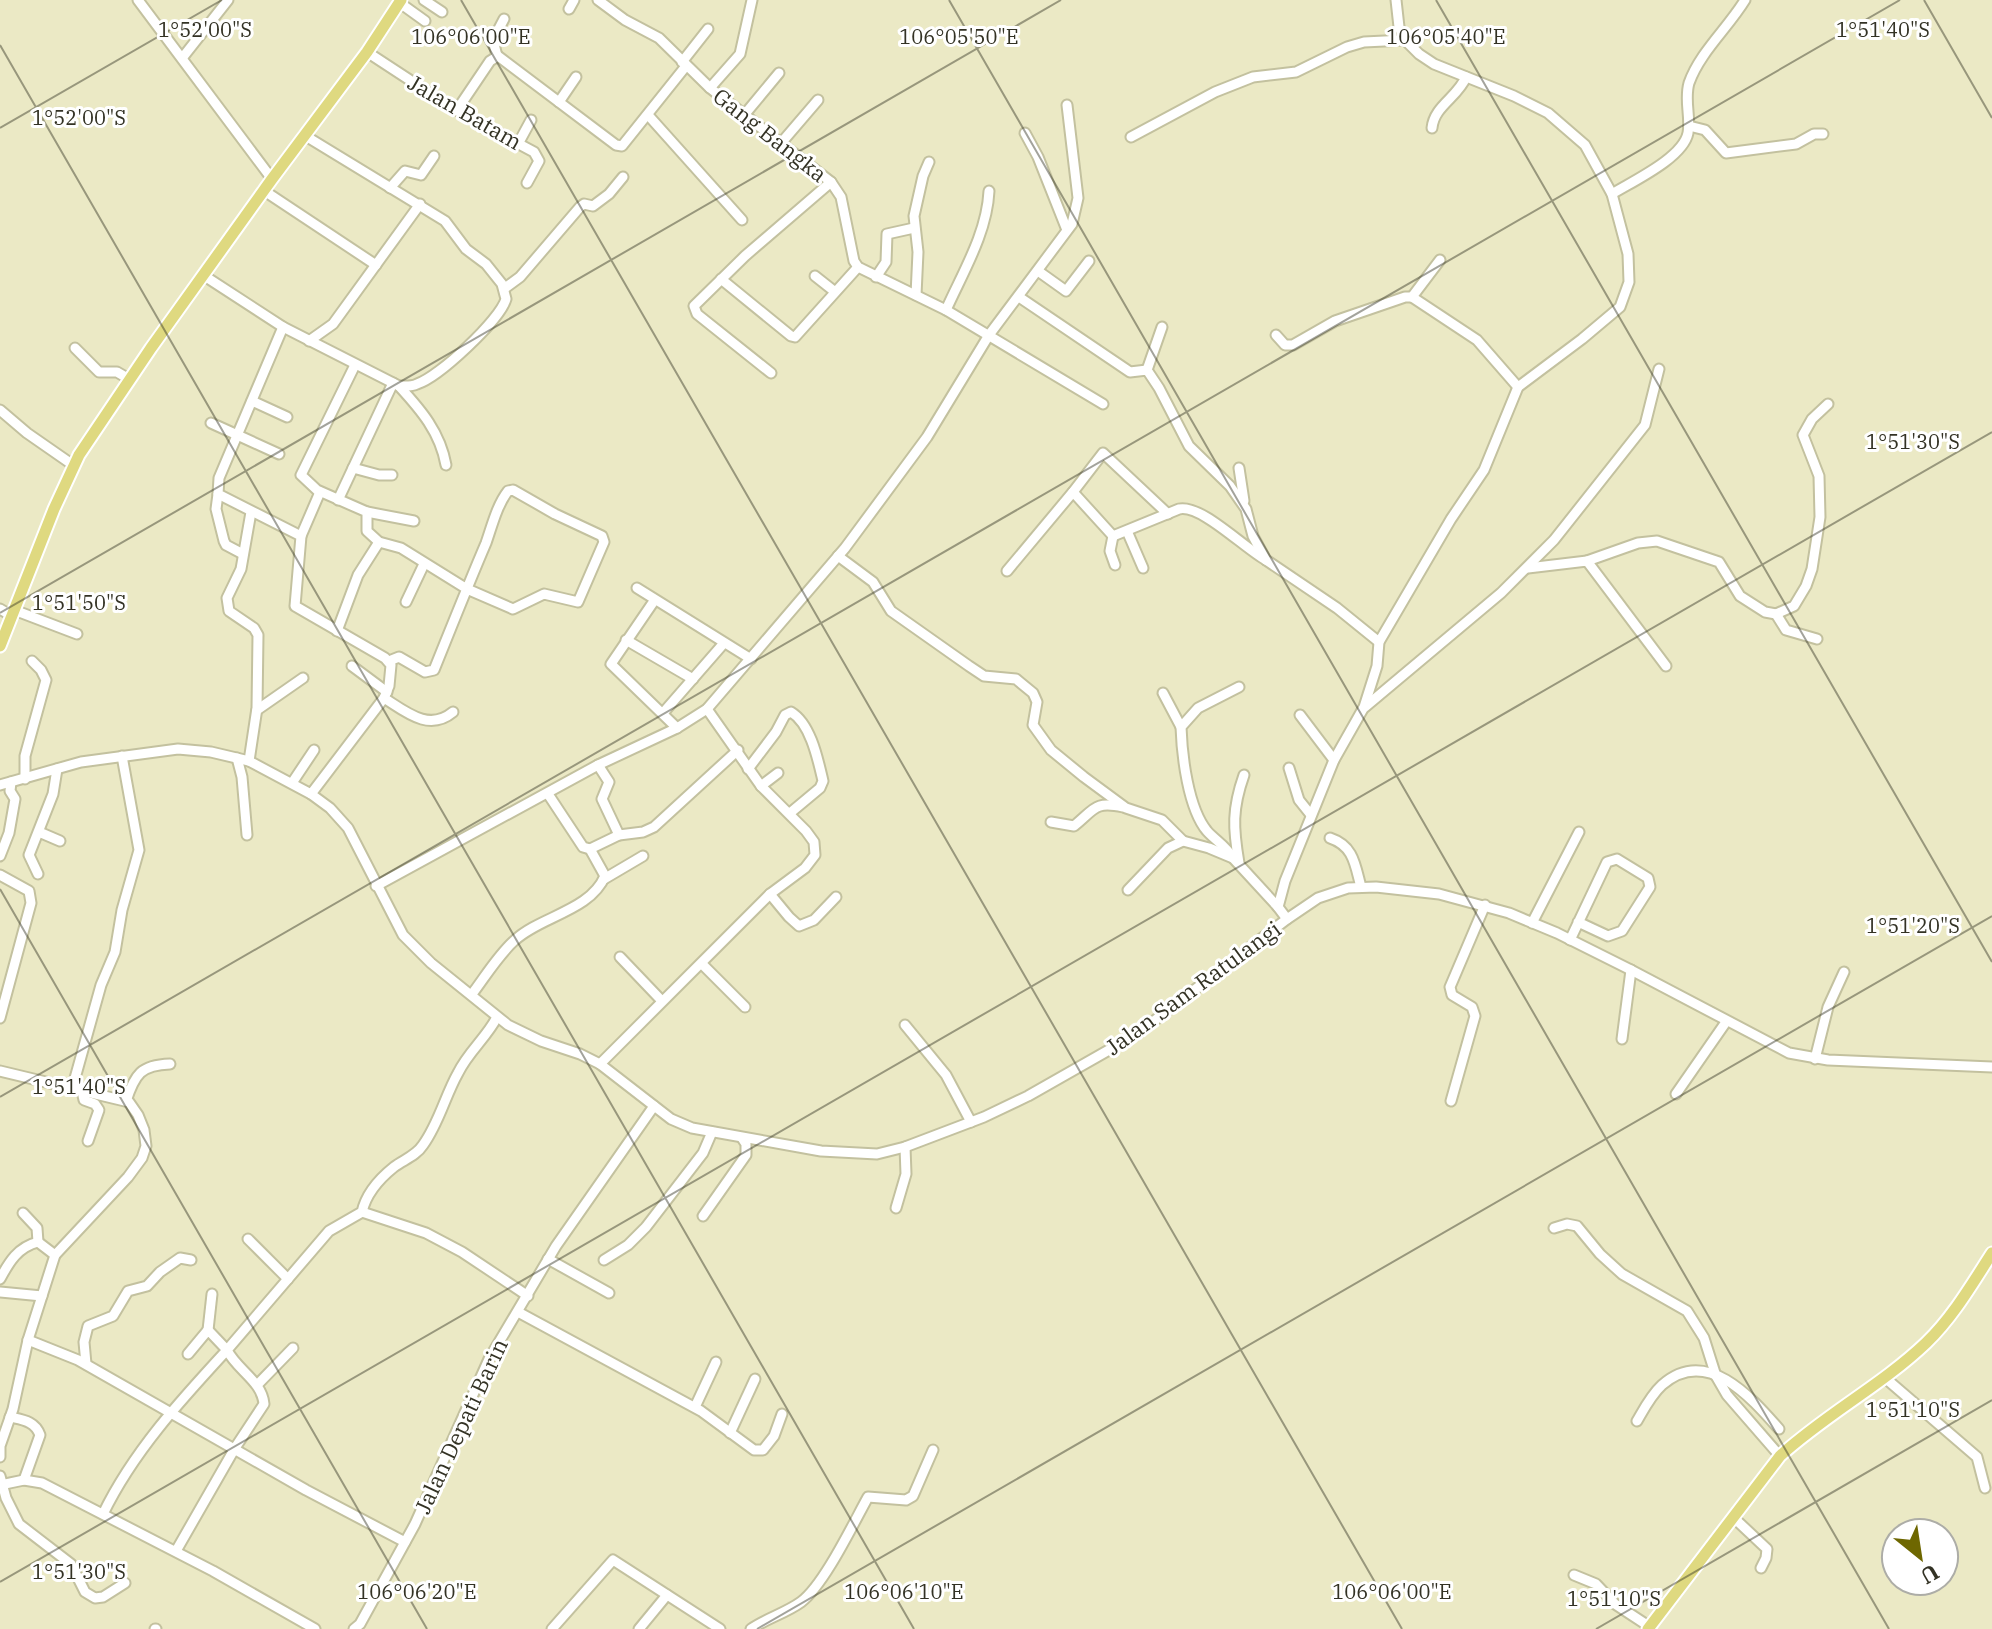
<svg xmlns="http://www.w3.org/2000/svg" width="1992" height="1629" viewBox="0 0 1992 1629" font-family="'IBM Plex Serif',serif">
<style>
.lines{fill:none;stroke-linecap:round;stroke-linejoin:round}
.minor-casing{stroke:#c3c19f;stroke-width:13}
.major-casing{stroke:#fff;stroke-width:15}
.minor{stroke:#fff;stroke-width:9}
.major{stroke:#dfd980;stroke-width:11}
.ticks{fill:none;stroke:#333224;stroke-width:2;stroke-opacity:0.45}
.labels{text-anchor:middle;stroke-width:6;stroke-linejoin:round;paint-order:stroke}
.street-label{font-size:22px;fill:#333224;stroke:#fff}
.ticks-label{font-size:20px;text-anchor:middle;fill:#333224;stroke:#fff;stroke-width:6;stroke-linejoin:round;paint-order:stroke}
</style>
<rect width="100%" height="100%" fill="#ebe9c5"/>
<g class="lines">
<g class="minor-casing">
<g id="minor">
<polyline points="138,0 272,179"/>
<polyline points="424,0 442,12"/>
<polyline points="598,0 625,20 659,38 710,88 831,182 841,197 854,261 858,267 946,310 1103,404"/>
<polyline points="400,3 425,21"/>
<polyline points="569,9 574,0"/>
<polyline points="367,52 454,109 534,152 539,161 527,183"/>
<polyline points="497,56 493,40 504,19"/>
<polyline points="183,57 228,0"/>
<polyline points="682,62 708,29"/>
<polyline points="710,88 740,54 752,0"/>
<polyline points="559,102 576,77"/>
<polyline points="457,110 490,61 498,56 616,145 622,146 686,66"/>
<polyline points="745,114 779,73"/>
<polyline points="648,115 742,220"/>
<polyline points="1689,126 1705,130 1726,153 1796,144 1814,134 1823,134"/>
<path d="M1432,128C1434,106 1458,97 1466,77"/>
<polyline points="1025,133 1038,157 1067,230"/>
<polyline points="1131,137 1215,92 1253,77 1296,72 1347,47 1364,42 1405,40"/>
<polyline points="782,142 818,100"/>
<polyline points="518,144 531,120"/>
<polyline points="390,188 405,171 421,175 434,156"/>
<polyline points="263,190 376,265"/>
<path d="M1612,194C1633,181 1683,158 1688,133C1691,117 1684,100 1689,83C1700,52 1728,28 1745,0"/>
<polyline points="1440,260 1412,297 1477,340 1518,387"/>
<polyline points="1038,271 1066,291 1089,261"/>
<path d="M203,275L283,327L399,386C405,386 411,387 417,384C439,377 500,320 506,299L502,284L486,264L466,249L445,221L304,135"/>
<polyline points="815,276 834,291"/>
<polyline points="876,277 886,262 887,234 914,228"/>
<polyline points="721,279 791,336 795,337 858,267"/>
<polyline points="505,288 520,277 580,207 584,204 593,206 609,194 623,177"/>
<polyline points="916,295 918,252 914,216 923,176 929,162"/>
<polyline points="1019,297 1130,372 1147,370 1159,388 1189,446 1230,486 1246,509 1253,536 1266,560 1337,608 1379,642"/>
<path d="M946,310C963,272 987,233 989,191"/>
<polyline points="283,327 219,478 218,494 301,536 295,606 385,658 391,665 389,686 384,698 311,794"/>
<polyline points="1276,335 1285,345 1293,345 1335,321 1405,297 1412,297"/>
<polyline points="309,341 333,324 420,204"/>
<polyline points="75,348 99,372 117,372 129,379"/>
<path d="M355,365L301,475L317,490L367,512V531L379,542L401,548L467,589L513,609L544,594L578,602L604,542L602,536L555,514L513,490L508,491C497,505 492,526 486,543C468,585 451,628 434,670L425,672L399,657L389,661"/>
<polyline points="1147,370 1162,327"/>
<polyline points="771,373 697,314 694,306 745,256 831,182"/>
<path d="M399,386C421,410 440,432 446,465"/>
<polyline points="252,401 287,417"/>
<polyline points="0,410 27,433 73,465"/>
<polyline points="211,423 279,454"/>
<polyline points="353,468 379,475 392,475"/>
<polyline points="1239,468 1244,501"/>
<path d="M1073,492L1113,536L1179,509C1201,504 1244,548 1266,560"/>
<polyline points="218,494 216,509 224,541 226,545 243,554"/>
<polyline points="338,500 393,383"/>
<polyline points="367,512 414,521"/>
<polyline points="1127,531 1143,568"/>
<polyline points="301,536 320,492"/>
<polyline points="1113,536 1110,551 1115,565"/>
<polyline points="838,556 873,582 891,611 969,666 984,676 1016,679 1022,684 1033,693 1037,702 1033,725 1051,750 1084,777 1126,808 1162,820 1183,841"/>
<polyline points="1587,561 1638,543 1657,541 1719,562 1740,596 1765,612 1776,614 1794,606 1806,586 1812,569 1820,517 1819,476 1803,435 1812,419 1828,404"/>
<polyline points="1528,568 1587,561 1666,666"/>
<polyline points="1007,571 1073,492 1103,453 1168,514"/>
<polyline points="637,588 751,659"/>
<polyline points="654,601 611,664 677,728"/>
<polyline points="406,602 424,564"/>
<polyline points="0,609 12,616"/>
<polyline points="14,610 77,634"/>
<polyline points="1776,614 1786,630 1817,639"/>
<polyline points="337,631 358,575 379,542"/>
<polyline points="626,640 693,679"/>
<polyline points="352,666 387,692"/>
<polyline points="1163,693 1181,727"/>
<path d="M384,698C406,712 429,732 453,712"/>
<polyline points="1365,707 1501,593 1554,540 1645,425 1659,369"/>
<polyline points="257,710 303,678"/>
<polyline points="663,713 724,643"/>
<polyline points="1300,715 1334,760"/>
<polyline points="237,758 242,777 247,835"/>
<polyline points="249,761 257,708 258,635 254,628 229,611 227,598 241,569 251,512"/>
<polyline points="598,765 609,782 602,799 619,835"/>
<polyline points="1289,768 1299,800 1311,815"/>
<path d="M748,769L776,732L785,715L791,712C811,724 818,760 823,781L820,788L790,813"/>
<polyline points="25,779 25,756 46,680 41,670 32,661"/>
<polyline points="292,783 314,750"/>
<polyline points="0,785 81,762 178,749 211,752 249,761 311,794 330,808 348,828 403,935 431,963 508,1025 541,1041 580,1054 600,1064 671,1119 692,1128 821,1151 877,1154 905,1147 984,1117 1028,1096 1137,1034 1287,919 1318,898 1348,888 1376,887 1439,894 1509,913 1557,933 1631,970 1789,1053 1828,1060 1992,1067"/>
<polyline points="761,786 778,773"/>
<polyline points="548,794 583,847 590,849 619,835 643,832 654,827 738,750"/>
<path d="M1051,822L1074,826C1095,809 1094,801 1123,807"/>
<polyline points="39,832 60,841"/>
<path d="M1330,838C1354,846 1355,865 1361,887"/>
<polyline points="0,856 9,833 15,799 10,791 11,782"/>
<path d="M1233,858C1226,846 1216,841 1207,831C1188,808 1182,756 1181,727L1198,708L1239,687"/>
<path d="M1239,863C1233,828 1232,809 1244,775"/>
<polyline points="38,874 29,855 53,794 57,769"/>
<polyline points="0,875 29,891 31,903 0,1018"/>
<polyline points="604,879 643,856"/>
<polyline points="376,886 598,765 677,728 707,709 845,548 927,437 989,335 1072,224 1078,198 1067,105"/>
<polyline points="1128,890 1168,848 1183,841 1209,848 1233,858 1278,907"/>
<polyline points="770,894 789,917 799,926 814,920 836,897"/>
<polyline points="1287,919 1278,907 1285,881 1334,760 1364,707 1377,666 1379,642 1451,519 1484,470 1518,387 1582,339 1620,307 1629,282 1628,254 1612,194 1585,145 1548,113 1514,96 1434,64 1419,54 1405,40 1399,27 1396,0"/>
<polyline points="1532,923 1579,832"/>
<polyline points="1570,940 1607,862 1617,859 1648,878 1650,887 1622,931 1608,936 1578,922"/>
<polyline points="620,957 662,1001"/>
<polyline points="702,964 745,1007"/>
<path d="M472,994C485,977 498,955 515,940C541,916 590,911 605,876L590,849"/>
<polyline points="905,1025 946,1075 971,1122"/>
<polyline points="1622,1039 1631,970"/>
<polyline points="1815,1059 1828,1007 1844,972"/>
<polyline points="600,1064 770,894 805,868 815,855 814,842 806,831 761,786 707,709"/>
<polyline points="0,1071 129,1102 138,1115 144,1130 146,1146 142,1158 128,1177 55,1255 28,1340 13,1409 0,1446 0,1457"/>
<polyline points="72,1089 101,985 115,952 122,910 139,850 122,756"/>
<polyline points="82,1091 84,1100 95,1104 99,1110 88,1141"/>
<polyline points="1676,1094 1726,1022"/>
<path d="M126,1101C135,1074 141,1065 170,1064"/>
<polyline points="1451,1101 1475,1016 1472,1007 1452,995 1450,987 1485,905"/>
<polyline points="896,1208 906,1174 905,1147"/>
<polyline points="362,1212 426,1233 462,1252 528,1296"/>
<polyline points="23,1213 37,1228 38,1242"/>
<polyline points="703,1216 746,1155 746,1144 742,1138"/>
<polyline points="1554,1228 1567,1224 1577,1226 1600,1254 1622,1274 1687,1311 1704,1338 1716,1376 1727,1395 1780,1456"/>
<polyline points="248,1239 288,1279"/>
<polyline points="548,1259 609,1293"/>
<polyline points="604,1260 628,1245 646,1227 703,1153 712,1132"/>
<path d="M0,1279C9,1262 18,1247 38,1242L55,1255"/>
<polyline points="0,1292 42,1296"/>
<polyline points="518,1312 701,1411 754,1450 763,1450 774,1436 782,1414"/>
<polyline points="208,1330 212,1294"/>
<polyline points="28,1340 78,1360 306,1490 405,1542"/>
<polyline points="86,1364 84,1342 88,1326 113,1316 128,1291 147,1286 160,1272 180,1258 191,1260"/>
<polyline points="1884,1377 1977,1457 1985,1488"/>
<polyline points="257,1385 293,1348"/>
<polyline points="695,1407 716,1362"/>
<path d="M10,1417C23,1420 35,1421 40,1435L24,1480"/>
<path d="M1637,1421C1644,1409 1651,1395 1662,1385C1706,1346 1750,1396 1779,1429"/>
<polyline points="730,1433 755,1379"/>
<polyline points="0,1476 6,1498 19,1524 71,1564 85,1592 95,1598 103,1597 125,1583"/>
<polyline points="0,1485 24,1480 42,1483 213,1571 315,1629"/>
<path d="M103,1514C133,1452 180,1401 227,1350L208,1330L188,1354"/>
<polyline points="1734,1518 1767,1549 1766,1558 1761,1568"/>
<path d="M176,1551L235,1448L264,1404C262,1381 237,1370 227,1350L329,1231L362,1212C366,1194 379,1179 394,1167C403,1160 416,1156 423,1145C439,1123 445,1096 458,1073C468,1052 487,1037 497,1017"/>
<polyline points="1574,1575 1596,1584 1615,1604 1650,1627"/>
<polyline points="155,1629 156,1629"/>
<polyline points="354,1629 360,1624 415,1524 489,1359 556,1246 654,1106"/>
<polyline points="552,1629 613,1560 720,1629"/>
<polyline points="639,1629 667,1595"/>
<path d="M751,1629C767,1618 786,1613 801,1602C824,1585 853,1524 868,1497L906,1500L913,1496L933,1450"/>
</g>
</g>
<g class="major-casing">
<g id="major">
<polyline points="0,646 54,509 79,455 151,348 272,179 367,52 401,0"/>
<path d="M1648,1629L1780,1456C1826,1414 1882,1385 1926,1343C1953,1317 1972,1284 1992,1253"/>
</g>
</g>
<use href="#minor" class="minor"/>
<use href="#major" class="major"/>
</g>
<path class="ticks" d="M461,0L1402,1629M949,0L1889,1629M1436,0L1992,962M1924,0L1992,118M0,45L914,1629M0,128L222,0M0,613L1061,0M0,889L427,1629M0,1097L1900,0M0,1582L1992,432M757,1629L1992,916M1596,1629L1992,1400"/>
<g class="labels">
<g class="street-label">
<text transform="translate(465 112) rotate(30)" y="8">Jalan Batam</text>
<text transform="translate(770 135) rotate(38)" y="8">Gang Bangka</text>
<text transform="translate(1193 988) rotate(-36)" y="8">Jalan Sam Ratulangi</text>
<text transform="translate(461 1426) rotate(-65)" y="8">Jalan Depati Barin</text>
</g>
</g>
<g class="ticks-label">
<text x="205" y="37">1°52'00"S</text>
<text x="1883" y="37">1°51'40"S</text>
<text x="471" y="44">106°06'00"E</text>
<text x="959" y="44">106°05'50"E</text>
<text x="1446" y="44">106°05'40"E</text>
<text x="79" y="125">1°52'00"S</text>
<text x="1913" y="449">1°51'30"S</text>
<text x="79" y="610">1°51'50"S</text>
<text x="1913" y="933">1°51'20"S</text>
<text x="79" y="1094">1°51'40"S</text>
<text x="1913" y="1417">1°51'10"S</text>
<text x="79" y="1579">1°51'30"S</text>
<text x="417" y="1599">106°06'20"E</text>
<text x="904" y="1599">106°06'10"E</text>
<text x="1392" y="1599">106°06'00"E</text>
<text x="1614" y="1606">1°51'10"S</text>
</g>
<g transform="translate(1920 1557) rotate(150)"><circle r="38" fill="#ffffff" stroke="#adada7" stroke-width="2"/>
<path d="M0-6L14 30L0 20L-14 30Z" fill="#6e6700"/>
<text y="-12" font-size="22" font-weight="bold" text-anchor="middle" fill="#333224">U</text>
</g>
</svg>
